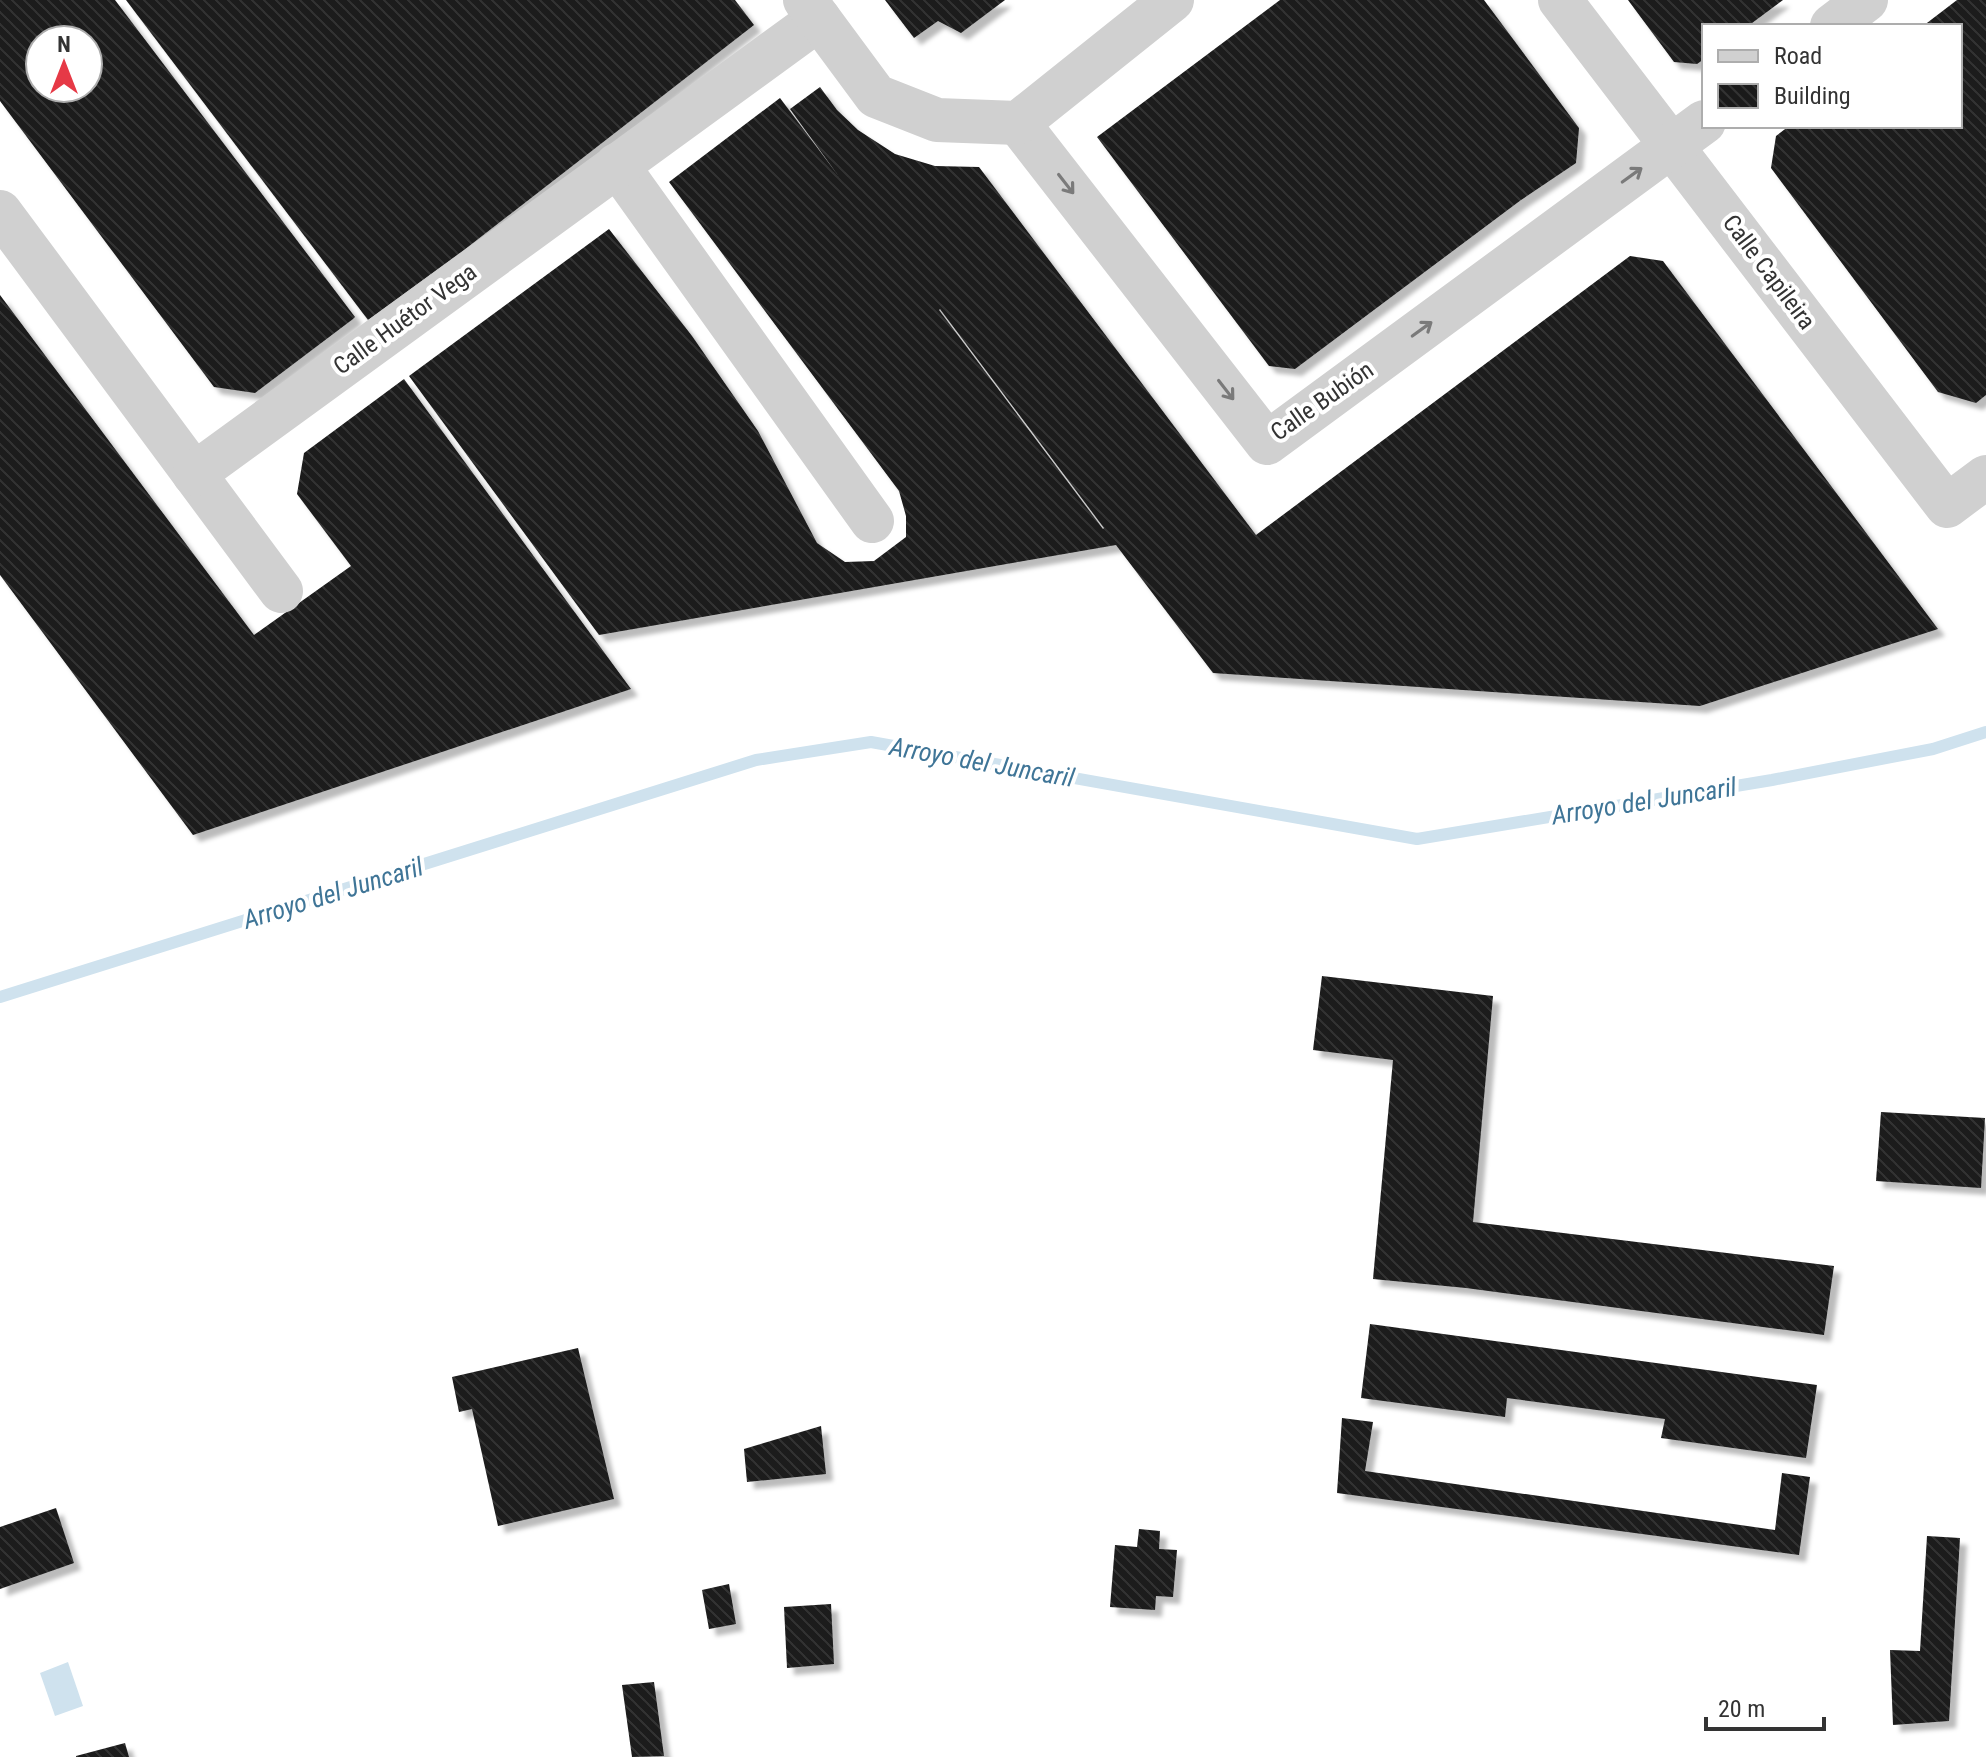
<svg xmlns="http://www.w3.org/2000/svg" width="1986" height="1757" viewBox="0 0 1986 1757" font-family="'Roboto Condensed',sans-serif">
<style>
.water{fill:#cfe2ee}
.lines{fill:none;stroke-linecap:round;stroke-linejoin:round}
.stream{stroke:#cfe2ee;stroke-width:12}
.building{fill:url(#building-back-hatch);fill-rule:evenodd;filter:url(#shadow)}
.minor{stroke:#d0d0d0;stroke-width:44}
.tertiary{stroke:#d0d0d0;stroke-width:44}
.oneway{stroke:#7a7a7a}
.labels{text-anchor:middle;stroke-width:8;stroke-linejoin:round;paint-order:stroke}
.street-label{font-size:24px;fill:#333;stroke:#fff}
.water-label{font-size:26px;font-style:italic;fill:#3f7597;stroke:#fff}
</style>
<defs>
<pattern id="building-back-hatch" width="6" height="6" patternUnits="userSpaceOnUse" patternTransform="scale(2)"><rect width="6" height="6" fill="#1a1a1a"/><path d="M-1 5l2 2M0 0l6 6M5-1l2 2" fill="none" stroke="#333"/></pattern>
<filter id="shadow"><feDropShadow dx="7" dy="7" stdDeviation="2" flood-color="#0004"/></filter>
</defs>
<rect width="100%" height="100%" fill="#fff"/>
<polygon class="water" points="68,1662 83,1706 55,1716 40,1673"/>
<g class="lines">
<polyline class="stream" points="0,997 756,760 871,742 1417,839 1772,780 1933,749 1986,732"/>
</g>
<g class="building">
<path d="M0,0H115L355,317L353,319L255,393L214,387L0,101ZM40,40H88V88H40Z"/>
<polygon points="126,0 735,0 754,25 464,250 368,320"/>
<polygon points="885,0 1005,0 961,33 938,21 914,38"/>
<polygon points="1280,0 1484,0 1579,128 1576,163 1521,200 1295,369 1269,366 1097,137"/>
<polygon points="1628,0 1783,0 1748,26 1704,26 1704,59 1697,64 1674,62"/>
<polygon points="1957,0 1986,0 1986,395 1976,403 1938,392 1771,168 1776,136 1789,126 1960,126 1960,26 1923,26"/>
<path d="M820,87L837,110L858,130L895,154L935,166L979,167L1256,535L1630,256L1663,261L1938,629L1700,706L1213,673L1116,545L599,635L409,376L609,229L692,336L758,431L817,543L845,562L874,561L906,537V516L899,491L669,182L780,98L840,178L790,109ZM940,309L1104,528L1103,529L939,310Z"/>
<polygon points="0,295 254,635 351,566 297,494 304,453 404,379 631,689 193,835 0,575"/>
<polygon points="1322,976 1493,996 1473,1222 1834,1266 1824,1335 1466,1288 1373,1279 1393,1060 1313,1050"/>
<polygon points="1881,1112 1985,1118 1981,1188 1876,1181"/>
<polygon points="1370,1324 1817,1385 1806,1458 1661,1438 1665,1419 1507,1398 1505,1417 1361,1398"/>
<polygon points="578,1348 614,1499 498,1526 472,1409 459,1412 452,1377"/>
<polygon points="1342,1418 1373,1422 1365,1471 1775,1530 1782,1473 1810,1477 1799,1555 1337,1493"/>
<polygon points="821,1426 826,1474 747,1482 744,1449"/>
<polygon points="56,1508 74,1563 0,1589 0,1527"/>
<polygon points="1139,1529 1160,1531 1159,1549 1177,1550 1173,1597 1156,1596 1155,1610 1110,1607 1115,1545 1137,1547"/>
<polygon points="1927,1536 1960,1538 1949,1721 1893,1725 1890,1650 1920,1651"/>
<polygon points="729,1584 736,1624 709,1629 702,1590"/>
<polygon points="831,1604 834,1664 787,1668 784,1607"/>
<polygon points="654,1682 664,1756 632,1757 622,1685"/>
<polygon points="125,1743 129,1757 76,1757 76,1756"/>
</g>
<g class="lines">
<g class="minor">
<polyline points="1560,0 1947,506 1986,477"/>
<polyline points="1832,26 1866,0"/>
<polyline points="1018,123 1267,443 1704,122"/>
<polyline points="617,165 872,521"/>
<polyline points="0,212 281,591"/>
<polyline points="194,474 819,19"/>
</g>
<polyline class="tertiary" points="805,0 876,96 937,120 1018,123 1172,0"/>
</g>
<defs><path id="oneway-shaft" d="M-6 0H5M1.5-3L5.5 0L1.5 3" fill="none" stroke-width="1.6" stroke-linecap="round" stroke-linejoin="round" transform="scale(2)"/></defs>
<g class="oneway">
<use href="#oneway-shaft" transform="translate(1632 175) rotate(-36)"/>
<use href="#oneway-shaft" transform="translate(1066 184) rotate(52)"/>
<use href="#oneway-shaft" transform="translate(1422 329) rotate(-36)"/>
<use href="#oneway-shaft" transform="translate(1226 390) rotate(52)"/>
</g>
<g class="labels">
<g class="street-label">
<text transform="translate(1769 272) rotate(53)" y="8">Calle Capileira</text>
<text transform="translate(405 319) rotate(-36)" y="8">Calle Huétor Vega</text>
<text transform="translate(1322 401) rotate(-35)" y="8">Calle Bubión</text>
</g>
<g class="water-label">
<text transform="translate(982 762) rotate(10)" y="9">Arroyo del Juncaril</text>
<text transform="translate(1644 801) rotate(-9)" y="9">Arroyo del Juncaril</text>
<text transform="translate(333 893) rotate(-17)" y="9">Arroyo del Juncaril</text>
</g>
</g>
<rect x="1702" y="24" width="260" height="104" fill="#ffffff" stroke="#adadad" stroke-width="2"/>
<rect x="1718" y="50" width="40" height="12" fill="#d0d0d0" stroke="#adadad" stroke-width="2"/>
<text x="1774" y="64" font-size="24" fill="#333333">Road</text>
<rect x="1718" y="84" width="40" height="24" fill="url(#building-back-hatch)" stroke="#adadad" stroke-width="2"/>
<text x="1774" y="104" font-size="24" fill="#333333">Building</text>
<g transform="translate(64 64)"><circle r="38" fill="#ffffff" stroke="#adadad" stroke-width="2"/>
<path d="M0-6L14 30L0 20L-14 30Z" fill="#e63946"/>
<text y="-12" font-size="22" font-weight="bold" text-anchor="middle" fill="#333333">N</text>
</g>
<path d="M1706 1717v12h118v-12" fill="none" stroke="#333333" stroke-width="4"/>
<text x="1718" y="1717" font-size="24" fill="#333333" stroke="#ffffff" stroke-width="6" paint-order="stroke">20 m</text>
</svg>
